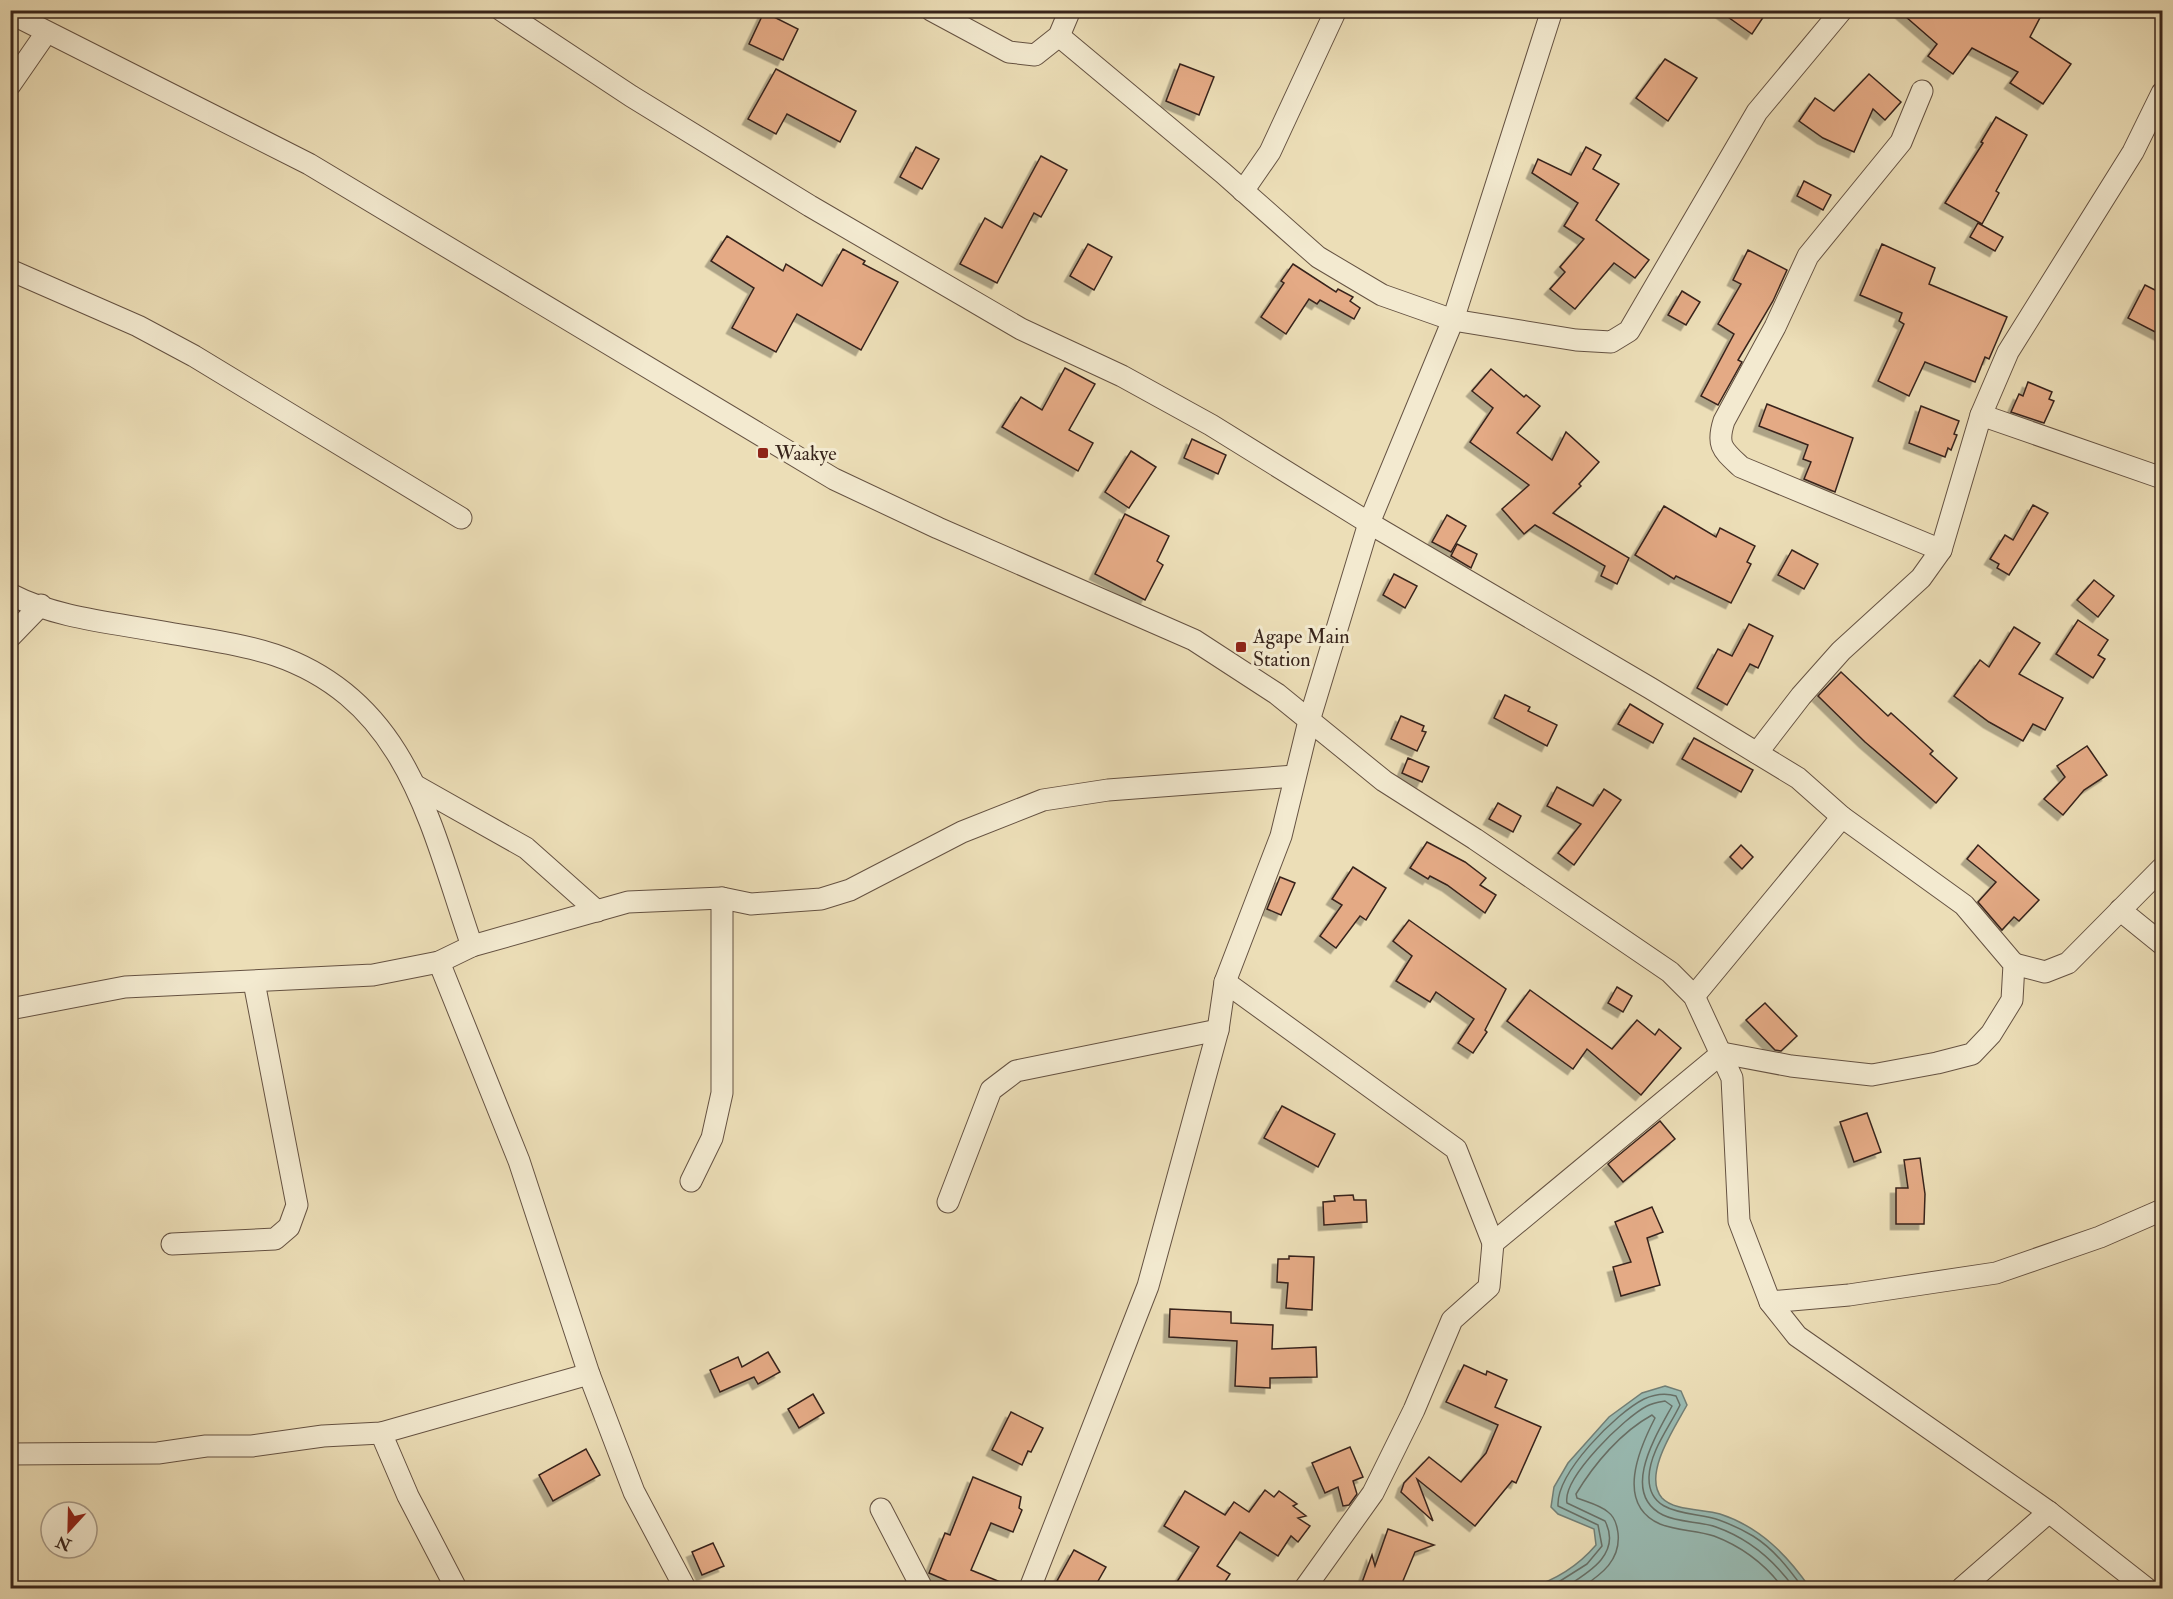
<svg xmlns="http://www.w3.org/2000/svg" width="2173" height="1599" viewBox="0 0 2173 1599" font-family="'IM FELL Double Pica',serif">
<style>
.water{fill:#99bbb3;stroke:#727f76;stroke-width:1.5}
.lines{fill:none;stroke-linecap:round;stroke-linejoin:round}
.shore{stroke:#687067;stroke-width:1.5}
.building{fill:#e4aa85;stroke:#38241b;stroke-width:1.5;filter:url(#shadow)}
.street-casing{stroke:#655242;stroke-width:23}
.street{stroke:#f3ead0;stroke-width:21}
.poi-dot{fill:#8f2418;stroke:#f3ead0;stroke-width:2}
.labels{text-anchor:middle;stroke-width:6;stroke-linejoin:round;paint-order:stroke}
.poi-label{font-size:20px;fill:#38241b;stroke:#f3ead0;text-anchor:start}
</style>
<defs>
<filter id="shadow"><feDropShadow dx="-5.5" dy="5.5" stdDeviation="0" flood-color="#0004"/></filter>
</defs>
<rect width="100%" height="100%" fill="#ecdeb7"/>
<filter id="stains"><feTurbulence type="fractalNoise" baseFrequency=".00333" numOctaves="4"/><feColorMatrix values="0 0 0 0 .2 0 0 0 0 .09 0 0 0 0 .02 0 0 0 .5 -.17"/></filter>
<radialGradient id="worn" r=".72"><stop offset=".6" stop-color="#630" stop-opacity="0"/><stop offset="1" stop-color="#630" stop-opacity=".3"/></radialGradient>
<path class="water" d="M1665,1386L1681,1391L1687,1405C1675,1427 1642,1475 1662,1498C1674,1511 1704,1509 1720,1514C1760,1527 1787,1555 1810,1588H1529C1556,1580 1578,1566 1596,1545L1594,1529L1558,1514L1551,1507L1554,1487L1568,1463L1609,1417L1642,1393Z"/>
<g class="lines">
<g class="shore">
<path d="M1549,1588L1587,1564L1602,1546L1598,1525L1558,1506C1556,1473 1616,1413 1644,1399C1655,1394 1666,1393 1676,1396L1680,1405C1669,1428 1650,1451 1649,1477C1648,1517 1693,1511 1719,1520C1730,1524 1743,1530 1753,1536C1774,1549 1789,1569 1803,1588"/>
<path d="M1564,1588C1588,1573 1622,1554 1605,1521L1567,1503C1562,1478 1625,1417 1647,1406C1652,1403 1659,1402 1665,1401L1672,1406C1657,1434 1619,1493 1663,1515C1679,1523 1700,1521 1716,1527C1750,1539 1774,1560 1794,1588"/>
<path d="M1581,1588C1602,1574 1621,1560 1618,1533C1617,1525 1615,1517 1608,1512C1600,1505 1587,1502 1577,1498L1576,1494C1594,1464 1621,1432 1652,1415L1655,1418C1639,1449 1615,1504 1660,1524C1677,1531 1697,1530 1714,1536C1743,1547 1765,1564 1783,1588"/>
</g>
</g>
<g class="building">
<polygon points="1718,10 1768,10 1752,34"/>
<polygon points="1898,10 2044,10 2030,37 2071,64 2043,104 2010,83 2018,72 1972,48 1953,74 1928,56 1937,44"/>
<polygon points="764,12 798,29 783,60 749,44"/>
<polygon points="1665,59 1697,78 1668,121 1636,98"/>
<polygon points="1180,64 1214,77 1199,115 1166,101"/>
<polygon points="776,69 856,111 840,142 787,114 776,134 748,119"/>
<polygon points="1869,74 1901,102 1885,120 1873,109 1854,152 1823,138 1799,121 1815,98 1834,111"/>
<polygon points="1996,117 2027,135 1996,191 1999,193 1982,224 1945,203 1983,143 1981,142"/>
<polygon points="916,147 939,159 922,189 900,177"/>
<polygon points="1586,147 1601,155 1593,169 1619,184 1596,220 1649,260 1635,278 1614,263 1575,309 1550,289 1565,272 1560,267 1584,239 1564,226 1578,203 1532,173 1538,159 1571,175"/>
<polygon points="1041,156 1067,170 1041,217 1034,213 997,283 960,264 985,218 1002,228"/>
<polygon points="1804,181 1831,195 1823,210 1797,196"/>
<polygon points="1978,223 2003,237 1995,251 1970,237"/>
<polygon points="727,236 783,271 786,264 822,286 843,249 865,261 863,264 898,282 861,350 797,314 776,352 732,328 754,288 711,261"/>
<polygon points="1088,244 1112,257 1094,290 1070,276"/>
<polygon points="1882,244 1935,268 1929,284 2007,317 1989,359 1985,357 1975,382 1925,362 1909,396 1878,381 1904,324 1899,321 1902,313 1860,295"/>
<polygon points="1748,250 1787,270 1773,301 1738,360 1742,362 1718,405 1701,396 1734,334 1718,324 1741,284 1733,280"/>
<polygon points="1293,264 1336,292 1338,289 1353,297 1350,301 1360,308 1354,319 1320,300 1317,304 1309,299 1286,334 1261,317 1284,283 1281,281"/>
<polygon points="2145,285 2163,294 2163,336 2128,318"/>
<polygon points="1682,291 1700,302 1686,325 1668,315"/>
<polygon points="1065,368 1095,384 1069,430 1093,443 1078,471 1002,427 1021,397 1042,410"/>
<polygon points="1491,369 1524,397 1526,395 1540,406 1517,433 1552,460 1566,432 1599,462 1579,484 1581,486 1553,513 1629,558 1617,584 1601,576 1605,566 1535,525 1524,534 1502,509 1529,485 1470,442 1493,408 1472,391"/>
<polygon points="2028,382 2052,392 2049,399 2054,401 2044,423 2011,412 2019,394 2023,396"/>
<polygon points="1767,404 1853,438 1835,492 1804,479 1811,462 1803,459 1808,445 1759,426"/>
<polygon points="1921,406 1959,421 1954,434 1957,435 1951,450 1948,448 1945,457 1909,443"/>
<polygon points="1192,439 1226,455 1218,474 1184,458"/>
<polygon points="1131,451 1156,467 1129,508 1105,492"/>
<polygon points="2033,505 2048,513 2009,575 1997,568 1999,564 1990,559 2005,535 2013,540"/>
<polygon points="1664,506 1716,537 1720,528 1755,546 1747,562 1751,564 1731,603 1676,576 1674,579 1635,555"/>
<polygon points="1125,514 1169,536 1157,561 1163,565 1145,600 1095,574"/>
<polygon points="1447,515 1466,526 1451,552 1432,542"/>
<polygon points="1457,544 1477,554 1471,568 1451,556"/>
<polygon points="1792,550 1818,564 1804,589 1778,575"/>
<polygon points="1394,574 1417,586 1405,608 1383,595"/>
<polygon points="2094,580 2114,596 2098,617 2077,600"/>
<polygon points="2078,620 2108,640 2098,655 2105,659 2093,678 2056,654"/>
<polygon points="1749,624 1773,636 1758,668 1750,664 1727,705 1697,688 1718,649 1732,656"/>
<polygon points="2014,627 2040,643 2019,674 2063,698 2045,730 2033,724 2023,741 1989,722 1954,696 1980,660 1989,667"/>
<polygon points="1841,672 1888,716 1891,713 1933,751 1930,754 1957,778 1936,803 1865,742 1818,696"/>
<polygon points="1505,695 1530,707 1528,711 1557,725 1547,746 1494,718"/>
<polygon points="1630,704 1663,724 1653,743 1618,724"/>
<polygon points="1401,716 1424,726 1422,731 1426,732 1417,751 1391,739"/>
<polygon points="1694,738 1753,770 1741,792 1682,759"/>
<polygon points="2087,746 2107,775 2084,790 2063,815 2044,799 2065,777 2057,766"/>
<polygon points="1408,758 1429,767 1422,782 1402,773"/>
<polygon points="1557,787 1593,806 1604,789 1621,800 1574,865 1558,853 1581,824 1547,806"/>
<polygon points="1498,803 1521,816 1513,832 1489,819"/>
<polygon points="1427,842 1465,862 1486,878 1480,885 1496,895 1485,913 1447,885 1430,876 1428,879 1410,868"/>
<polygon points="1741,845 1753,857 1742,869 1730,857"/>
<polygon points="1978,845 2039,900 2019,921 2014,917 2002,930 1978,902 1996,882 1967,859"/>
<polygon points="1353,867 1386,888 1366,920 1360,916 1336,948 1320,936 1342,905 1332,899"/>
<polygon points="1280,877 1295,883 1281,915 1267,909"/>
<polygon points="1409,920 1506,989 1485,1030 1487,1032 1473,1053 1458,1043 1474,1019 1436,992 1430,1002 1396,981 1412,956 1393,941"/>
<polygon points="1617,987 1632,996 1623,1012 1608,1003"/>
<polygon points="1530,990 1612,1049 1637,1020 1655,1035 1659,1029 1681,1048 1641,1095 1587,1049 1573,1069 1507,1021"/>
<polygon points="1765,1003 1797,1036 1781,1051 1775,1050 1746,1020"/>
<polygon points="1282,1106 1335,1134 1318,1167 1264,1138"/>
<polygon points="1867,1113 1881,1152 1854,1162 1840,1122"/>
<polygon points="1660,1121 1675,1139 1623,1182 1608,1164"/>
<polygon points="1920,1158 1925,1194 1924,1224 1896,1224 1896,1188 1908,1188 1904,1160"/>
<polygon points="1353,1195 1354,1200 1366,1200 1367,1222 1324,1225 1323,1202 1335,1201 1334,1196"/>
<polygon points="1652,1207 1663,1232 1647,1238 1660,1285 1621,1296 1613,1267 1631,1262 1615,1222"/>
<polygon points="1289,1256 1314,1257 1312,1310 1286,1308 1288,1283 1277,1282 1278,1259 1289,1259"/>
<polygon points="1170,1309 1231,1312 1231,1323 1273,1325 1272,1349 1316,1347 1317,1377 1270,1378 1270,1388 1235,1386 1237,1341 1169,1337"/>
<polygon points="768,1352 780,1372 758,1384 754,1377 720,1392 710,1370 738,1357 742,1367"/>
<polygon points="1464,1365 1486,1375 1487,1371 1507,1380 1495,1407 1541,1427 1516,1483 1512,1481 1475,1526 1417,1479 1433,1521 1401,1492 1404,1483 1429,1457 1461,1482 1486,1453 1498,1425 1446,1402"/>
<polygon points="813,1394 824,1413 799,1428 788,1409"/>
<polygon points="1011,1412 1043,1428 1031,1452 1028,1451 1022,1465 992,1450"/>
<polygon points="1350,1447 1363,1477 1353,1481 1357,1494 1349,1505 1343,1506 1338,1487 1325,1493 1312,1463"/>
<polygon points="586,1449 600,1475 553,1501 539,1475"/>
<polygon points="973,1477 1021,1497 1019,1508 1022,1510 1013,1532 991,1523 971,1570 1015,1588 964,1588 929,1573 945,1533 950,1535"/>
<polygon points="1265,1490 1274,1497 1279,1491 1297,1504 1293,1506 1306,1516 1298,1518 1310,1526 1298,1542 1291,1536 1278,1556 1240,1532 1217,1566 1230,1574 1221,1588 1173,1588 1199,1547 1164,1526 1185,1491 1225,1515 1234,1502 1249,1512"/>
<polygon points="1388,1529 1434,1545 1415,1552 1400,1588 1360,1588 1372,1555 1375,1566"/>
<polygon points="713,1543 724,1566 702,1575 692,1552"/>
<polygon points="1074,1550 1106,1567 1094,1588 1071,1588 1057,1581"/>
</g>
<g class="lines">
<g class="street-casing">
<g id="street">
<polyline points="501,10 631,96 810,206 1021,329 1122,376 1211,425 1369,523 1650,688 1798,778 1842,817 1964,905 2014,964 2012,1000 1991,1034 1972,1054 1937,1063 1872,1075 1791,1066 1722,1053 1493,1243 1489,1287 1452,1320 1414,1410 1373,1493 1305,1588"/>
<polyline points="931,10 1009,52 1035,55 1059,36 1070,10"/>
<polyline points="10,13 309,164 834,479 938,528 1194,640 1277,694 1384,781 1475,839 1670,972 1694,996 1732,1078 1739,1221 1770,1302 1797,1336 2049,1512 2146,1588"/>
<polyline points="1059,36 1223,173 1318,257 1382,295 1453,320 1576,340 1611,342 1629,331 1757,112 1842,10"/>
<polyline points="10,85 46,33"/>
<path d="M1922,91L1901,142L1808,256L1775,327L1724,421C1716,446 1723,450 1741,467L1941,550"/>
<polyline points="1243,191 1270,152 1336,10"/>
<polyline points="10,270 138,326 194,356 461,518"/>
<polyline points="1981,415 2162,478"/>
<path d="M10,594C58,619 117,623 169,633C203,639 242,644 275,655C409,701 431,828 472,946"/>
<polyline points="10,637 41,605"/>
<polyline points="1757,753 1801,696 1841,651 1921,578 1941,550 1981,415 2008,352 2133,152 2162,93"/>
<polyline points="416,786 526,848 597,911"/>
<polyline points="2120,910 2162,944"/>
<polyline points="439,962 519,1161 589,1374 634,1492 685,1588"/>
<polyline points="2014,964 2045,972 2068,963 2162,868"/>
<polyline points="1225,982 1456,1149 1493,1243"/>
<polyline points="1694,996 1842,817"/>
<polyline points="10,1009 125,987 373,975 439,962 472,946 628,902 722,898 751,904 821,899 850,890 962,832 1043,800 1108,790 1295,776"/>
<polyline points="691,1181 712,1138 722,1093 722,898"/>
<polyline points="948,1202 991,1090 1016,1071 1218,1030"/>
<polyline points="172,1244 275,1239 289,1227 297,1205 254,982"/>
<polyline points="1770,1302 1849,1295 1996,1273 2100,1237 2162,1210"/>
<polyline points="381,1433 408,1496 456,1588"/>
<polyline points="10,1454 158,1453 206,1446 252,1446 323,1436 381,1433 589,1374"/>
<polyline points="881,1509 922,1588"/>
<polyline points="1030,1588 1148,1286 1218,1030 1225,982 1281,836 1309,721 1369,523 1453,320 1552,10"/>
<polyline points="1962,1588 2049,1512"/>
</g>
</g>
<use href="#street" class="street"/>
</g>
<g class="poi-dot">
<rect x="757" y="447" width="12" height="12" rx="3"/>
<rect x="1235" y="641" width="12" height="12" rx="3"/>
</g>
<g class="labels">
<g class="poi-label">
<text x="775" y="460">Waakye</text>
<text x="1253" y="643">Agape Main<tspan x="1253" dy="23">Station</tspan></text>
</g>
</g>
<rect width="2173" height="1599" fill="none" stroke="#ecdeb7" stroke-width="36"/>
<rect x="12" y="12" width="2149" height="1575" fill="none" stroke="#38241b" stroke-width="3"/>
<rect x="18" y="18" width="2137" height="1563" fill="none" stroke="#38241b" stroke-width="1.5"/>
<g transform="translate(69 1530) rotate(202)"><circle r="28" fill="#f3ead0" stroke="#a89b88" stroke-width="1.5"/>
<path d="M0-4.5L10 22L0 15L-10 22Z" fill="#8f2418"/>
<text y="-9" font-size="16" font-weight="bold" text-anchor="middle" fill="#38241b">N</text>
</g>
<rect width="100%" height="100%" filter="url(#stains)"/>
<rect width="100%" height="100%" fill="url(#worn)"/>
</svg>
